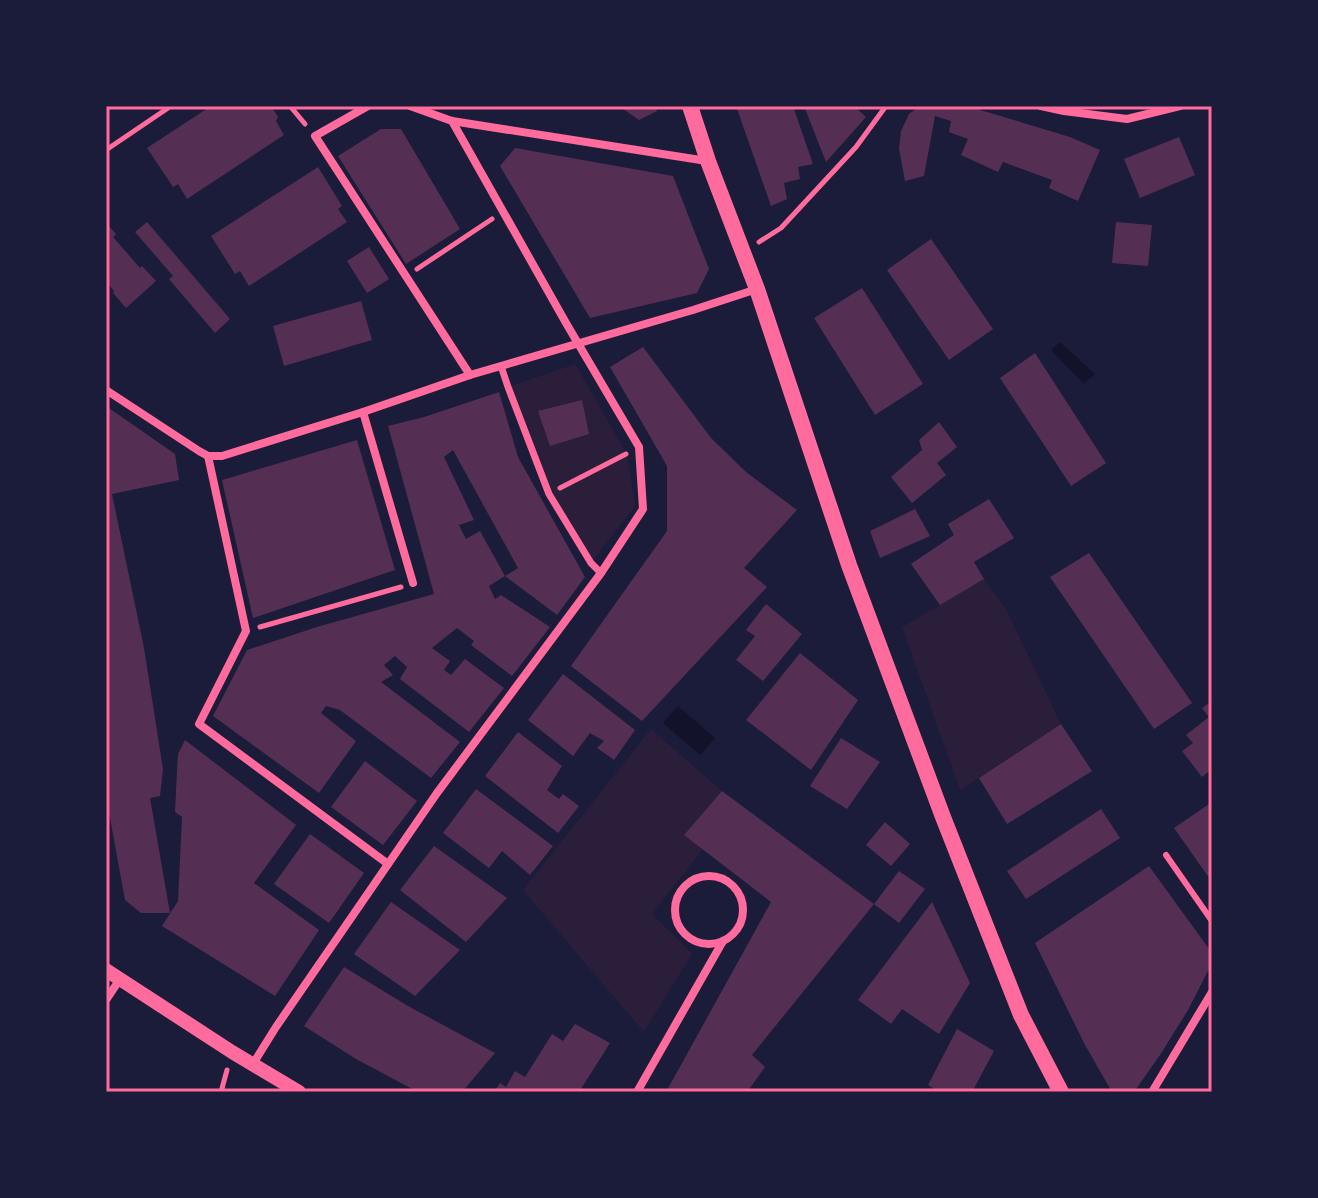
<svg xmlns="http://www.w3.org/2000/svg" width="1318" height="1198" viewBox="0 0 1318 1198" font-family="Barlow,sans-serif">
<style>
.green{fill:#2a1e3b}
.water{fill:#12122b}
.building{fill:#542f53}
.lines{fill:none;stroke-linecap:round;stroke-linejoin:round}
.path{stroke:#ff6b9d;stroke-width:5}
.service{stroke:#ff6b9d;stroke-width:6}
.pedestrian{stroke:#ff6b9d;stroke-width:7}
.minor{stroke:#ff6b9d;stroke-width:8}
.tertiary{stroke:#ff6b9d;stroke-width:14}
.secondary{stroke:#ff6b9d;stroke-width:16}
.neatline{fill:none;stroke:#ff6b9d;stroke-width:3}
</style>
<rect width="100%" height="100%" fill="#1b1b3a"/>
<g class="green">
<polygon points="575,364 627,454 635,506 591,563 549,494 508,387"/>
<polygon points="984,579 1006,609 1061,724 960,790 902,627"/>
<polygon points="651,729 722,791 684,835 703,849 652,914 692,954 644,1032 523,890"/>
</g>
<g class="water">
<polygon points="1060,342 1095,374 1084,384 1051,350"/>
<polygon points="678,706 715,738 700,755 663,723"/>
</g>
<g class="building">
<polygon points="211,106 271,106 278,117 276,121 284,135 187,199 178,184 173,187 147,148"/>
<polygon points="619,106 655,106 657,111 639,120"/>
<polygon points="736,106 793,106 813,164 798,167 800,179 784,183 787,199 771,206"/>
<polygon points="804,106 854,106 866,117 826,162"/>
<polygon points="920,106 967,106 1070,137 1100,150 1078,201 1049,188 1052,180 1003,162 998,172 961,155 968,139 949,132 951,121 935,116 924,176 905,181 899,149 901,131 909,114"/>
<polygon points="381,129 401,129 460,229 406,264 338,156"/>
<polygon points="1179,137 1195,175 1140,198 1124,159"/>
<polygon points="515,148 673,176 709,269 697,293 590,318 500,166"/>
<polygon points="318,167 342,206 338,209 347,222 249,286 240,271 235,274 211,236"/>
<polygon points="147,222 230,319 215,333 169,279 173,276 135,232"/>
<polygon points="1116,222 1152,225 1148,266 1112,263"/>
<polygon points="106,223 116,234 113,237 140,268 142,266 156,281 126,308 113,293 114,291 106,281"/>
<polygon points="931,239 993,329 949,360 887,270"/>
<polygon points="369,247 389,279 367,293 347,261"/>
<polygon points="862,288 923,384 875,415 814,318"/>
<polygon points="361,301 372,340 284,366 273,326"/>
<polygon points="643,347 711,438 746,472 797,510 744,568 767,587 642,721 571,666 667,531 667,466 610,367"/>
<polygon points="1035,353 1106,463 1071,486 1000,378"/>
<polygon points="499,392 518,457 585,577 557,615 505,576 518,568 453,450 444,457 474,520 459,525 466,539 480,531 505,576 489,586 495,599 501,595 550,627 512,676 471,645 474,641 457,628 432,648 450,661 444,670 451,675 465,659 504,688 469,732 400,679 407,667 395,656 384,665 393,675 381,682 460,742 431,778 340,710 326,706 321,713 356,741 319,793 213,716 247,650 317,627 434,594 388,426 424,417"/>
<polygon points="582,400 589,434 550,446 538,411"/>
<polygon points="106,406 175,454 179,480 112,494 144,648 163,769 160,796 150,798 170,913 141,913 125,900 106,796"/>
<polygon points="939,422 957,447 937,463 946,475 912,503 891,477 922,450 919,440"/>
<polygon points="357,440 395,570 253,618 222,480"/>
<polygon points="989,499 1014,538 974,562 984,579 940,605 911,564 954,535 948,524"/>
<polygon points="915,509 930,536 880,558 870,531"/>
<polygon points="1089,553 1192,703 1154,729 1050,577"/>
<polygon points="766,604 802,634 763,681 736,660 755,636 746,630"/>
<polygon points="800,653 858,700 811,770 746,720"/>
<polygon points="563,674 635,730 614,760 597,748 604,741 590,733 573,756 528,720"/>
<polygon points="1212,701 1212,769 1202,777 1182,751 1193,743 1186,735 1209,717 1202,708"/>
<polygon points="1061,724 1092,771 1007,824 979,778"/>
<polygon points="518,732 562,766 547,790 559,799 563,794 579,806 558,833 485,776"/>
<polygon points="841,738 880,762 847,809 810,786"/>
<polygon points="185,740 296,825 254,883 319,930 275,996 162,926 178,901 182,817 175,812 177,770 178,754"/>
<polygon points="365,761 417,801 383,845 331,807"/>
<polygon points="476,789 553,846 530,875 502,851 489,868 443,833"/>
<polygon points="722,791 874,904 752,1055 765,1067 747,1092 666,1092 771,902 684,835"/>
<polygon points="1212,802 1212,882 1174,828"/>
<polygon points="1101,809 1120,838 1026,899 1007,871"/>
<polygon points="885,822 910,844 891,866 866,845"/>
<polygon points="310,834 364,873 329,923 274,884"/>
<polygon points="434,846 507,898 466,942 400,890"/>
<polygon points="1149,866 1212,953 1212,963 1188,1010 1160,1055 1134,1092 1112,1092 1085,1045 1035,943"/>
<polygon points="899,871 925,889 899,923 874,904"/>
<polygon points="391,902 460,950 415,996 354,954"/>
<polygon points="932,902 970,983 939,1034 902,1009 891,1024 858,1000"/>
<polygon points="344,967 408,1006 495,1053 462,1092 418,1092 356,1059 304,1026"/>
<polygon points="575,1024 610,1043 579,1092 494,1092 500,1083 506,1087 515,1071 525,1077 552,1034 563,1041"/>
<polygon points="957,1029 994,1051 972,1092 939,1092 928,1085"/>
</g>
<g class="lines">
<g class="path">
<polyline points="290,106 305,124"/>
<polyline points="106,150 171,106"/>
<polyline points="759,242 781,228 856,147 886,106"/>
<polyline points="417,269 492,219"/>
<polyline points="560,488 626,454"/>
<polyline points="260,627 401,587"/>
<polyline points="221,1092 227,1070"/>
</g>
<polyline class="service" points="1166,855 1212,921"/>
<polyline class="pedestrian" points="501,366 508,387 549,494 591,563 601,573"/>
<g class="minor">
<polyline points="368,106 315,136 470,375"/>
<polyline points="410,106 452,121 707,161"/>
<polyline points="1041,106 1064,111 1127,119 1180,106"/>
<polyline points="106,390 199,451 208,456 222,456 363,412 470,375 693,310 757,289"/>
<polyline points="363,412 413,583"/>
<polyline points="208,456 246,631 199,724 388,864"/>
<circle cx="709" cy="910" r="34"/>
<polyline points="106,1000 120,979"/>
<polyline points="253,1064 276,1027 437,793 601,573 643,509 639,447 566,323 452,121"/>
<polyline points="637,1092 723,941"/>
<polyline points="1152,1092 1212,992"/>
</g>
<polyline class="tertiary" points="106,970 232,1052 299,1092"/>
<polyline class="secondary" points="690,106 708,161 757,289 849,565 943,817 1021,1015 1061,1092"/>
</g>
<rect width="1318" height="1198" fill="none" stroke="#1b1b3a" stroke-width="216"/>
<rect x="108" y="108" width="1102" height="982" class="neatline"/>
</svg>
